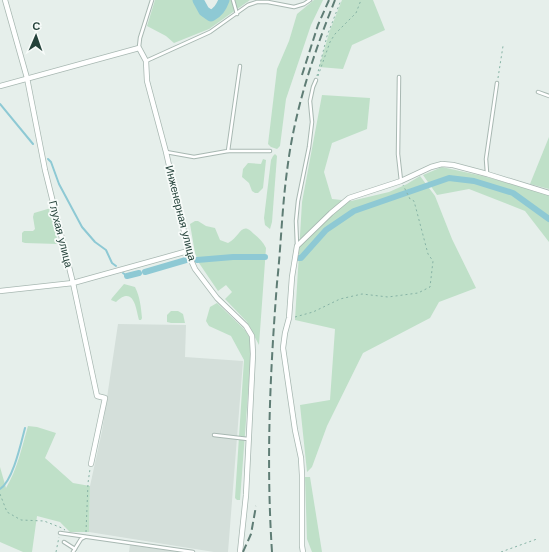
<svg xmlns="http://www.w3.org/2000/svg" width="549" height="552" viewBox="0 0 549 552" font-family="'Work Sans',sans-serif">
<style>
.built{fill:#d4dfda}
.green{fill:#bfe0c8}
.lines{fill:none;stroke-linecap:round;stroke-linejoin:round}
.stream{stroke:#8ec9d4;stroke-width:2}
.canal{stroke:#8ec9d4;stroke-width:6}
.river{stroke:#8ec9d4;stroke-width:11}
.service-casing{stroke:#a8b8b2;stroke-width:4.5}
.minor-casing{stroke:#a8b8b2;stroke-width:6}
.path{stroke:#86b3a5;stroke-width:1;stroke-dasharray:2 3;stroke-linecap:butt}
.service{stroke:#fff;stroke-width:2.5}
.minor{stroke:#fff;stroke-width:4.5}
.rail{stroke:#5f7d75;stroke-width:2;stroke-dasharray:8 4;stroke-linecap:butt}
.labels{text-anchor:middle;stroke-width:3.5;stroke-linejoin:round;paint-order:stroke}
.street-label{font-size:11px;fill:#24423a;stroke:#f7fbf9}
</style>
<rect width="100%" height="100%" fill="#e6efeb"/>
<g class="built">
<polygon points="118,324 186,325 185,357 243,361 228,552 214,552 89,532 90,486 102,431"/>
<polygon points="130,545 179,552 129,552"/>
</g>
<g class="green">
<path d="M155,0H194L203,13L211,17C220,13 225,9 229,0H250L209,29L174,43L166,36L147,26Z"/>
<polygon points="314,0 323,0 311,25 286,99 280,146 277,149 271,147 268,144 277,69 289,41 297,14"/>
<polygon points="342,0 373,0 385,30 352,45 343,69 319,67 330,30"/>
<polygon points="322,95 370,98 367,129 332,143 324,172 332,199 351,201 389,192 407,184 420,176 435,196 452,239 476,288 439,302 430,318 363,353 327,426 312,467 307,472 300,405 330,400 335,329 295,320 302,202"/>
<polygon points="549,137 549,189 530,184"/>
<polygon points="275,154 277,156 272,222 270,229 265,225 264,218 271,160 273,156"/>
<polygon points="263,159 266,160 263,188 258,193 255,193 252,191 249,183 242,177 243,169 248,163 261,164"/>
<polygon points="442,167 487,177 549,195 549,242 525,211 469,189 437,195 423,175"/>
<polygon points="51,208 58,244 25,243 22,242 22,233 24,231 33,231 35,229 33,217 34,213"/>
<path d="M195,221H198L206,226L215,228L220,240L228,243C241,236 241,220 254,234C259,238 263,242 266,248L259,345L247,322L225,299L232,292L226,285L218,291L199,263L195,253L190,224Z"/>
<path d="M124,284L135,287C140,297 141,307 142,318L141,320H139C136,309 134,285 116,302L111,300L112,298Z"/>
<polygon points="217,303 245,330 250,338 251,354 240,500 237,500 235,498 244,360 231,336 209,326 206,321 210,307"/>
<polygon points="171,311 178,311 183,314 185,323 171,323 167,322 167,315"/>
<path d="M28,426L37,427L56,433L45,458L73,483L90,486L89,532H70L60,522L37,516L32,552H23L0,542V467L6,488C17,470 22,447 28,426Z"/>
<polygon points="305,477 310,477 322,552 312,552 307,539"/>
</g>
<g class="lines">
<g class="stream">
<polyline points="0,104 33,144"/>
<polyline points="48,159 51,162 59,184 82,227 95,242 106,250 112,263 116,266"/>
<polyline points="123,273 127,276"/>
<path d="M0,489C13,481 21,443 25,428"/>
</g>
<g class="canal">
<polyline points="299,258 301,258 326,230 354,211 449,178 474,181 513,193 549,219"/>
<polyline points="197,260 233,257 265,257"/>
<polyline points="145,272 186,260"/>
<polyline points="127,276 139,273"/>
</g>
<path class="river" d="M198,0L204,11L211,16C218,12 221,8 224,0"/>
<g class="service-casing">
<g id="service">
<polyline points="233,0 237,14"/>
<polyline points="139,47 140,38 152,0"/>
<polyline points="146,61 210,32 248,5 257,2 268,2 294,7 304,4 310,0"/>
<polyline points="399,77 398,154 401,181"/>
<polyline points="538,92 549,96"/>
<polyline points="228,151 270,151"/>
<polyline points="166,152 194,157 228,151 240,66"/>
<polyline points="487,173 486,159 497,83"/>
<polyline points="297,245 296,221 298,201 309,147 312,122 310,101 313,87 316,80"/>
<polyline points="214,435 248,439"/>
<polyline points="60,533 193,552"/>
<polyline points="64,542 75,549"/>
<polyline points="73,552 81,539 85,537"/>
</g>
</g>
<g class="minor-casing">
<g id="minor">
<polyline points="5,0 27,78 45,170 73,283 97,396 105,398 91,464"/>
<polyline points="0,86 139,48 146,61 147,81 166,152 190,258 195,269 217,298 246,326 252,336 253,354 246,495 240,552"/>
<polyline points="0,291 73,283 188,251"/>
<polyline points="303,552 302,546 302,475 301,458 295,430 283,348 285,333 289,318 292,277 297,246 331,213 349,198 401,181 431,167 442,164 453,165 487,174 549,193"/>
</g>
</g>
<g class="path">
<polyline points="317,76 327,36 341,0"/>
<polyline points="318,76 330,42 335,34 356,13 361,0"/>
<polyline points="498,78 503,46"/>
<polyline points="295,317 313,312 340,299 362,294 388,297 418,293 430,287 433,261 428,254 414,201 410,199 403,185"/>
<polyline points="0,494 7,512 21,520 44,521 62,528 65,530"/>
<polyline points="86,532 88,483 90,469"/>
<polyline points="56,552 59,537"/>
<polyline points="501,552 537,539"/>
</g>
<use href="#service" class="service"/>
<use href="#minor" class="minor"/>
<g class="rail">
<polyline points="302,75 318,25 329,0"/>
<polyline points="243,552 251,534 256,506"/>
<path d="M272,552C266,462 270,373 277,283C281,246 282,208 287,171C294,112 313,55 335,0"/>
</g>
</g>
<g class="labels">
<g class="street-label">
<text transform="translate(181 213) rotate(76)" y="4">Инженерная улица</text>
<text transform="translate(61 234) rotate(76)" y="4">Глухая улица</text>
</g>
</g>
<g transform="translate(36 36) rotate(2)" stroke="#f7fbf9" stroke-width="3" paint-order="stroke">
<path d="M0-3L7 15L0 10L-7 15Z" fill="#24423a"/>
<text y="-6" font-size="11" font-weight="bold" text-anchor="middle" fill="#24423a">С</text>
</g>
</svg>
